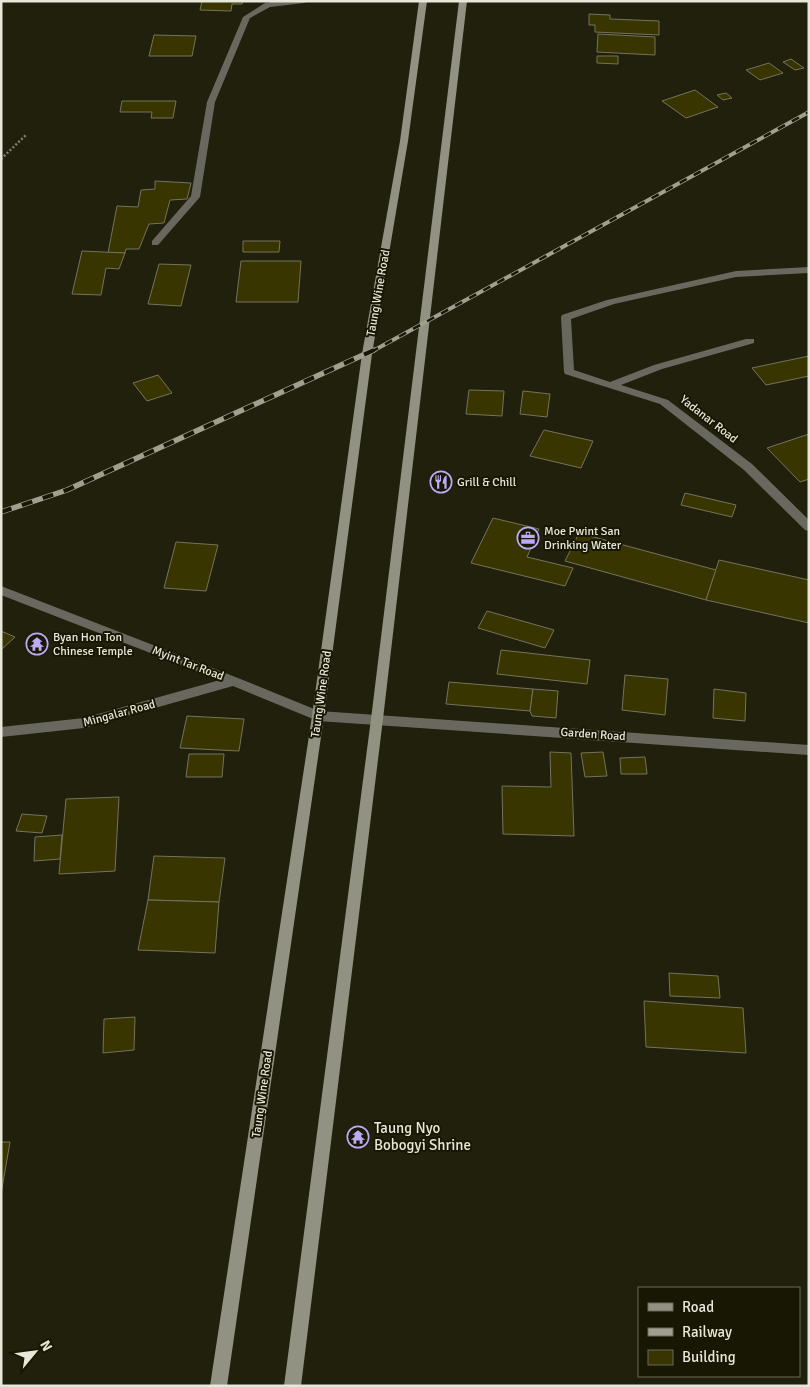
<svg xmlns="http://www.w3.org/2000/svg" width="810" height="1387" viewBox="0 0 810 1387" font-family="Signika,sans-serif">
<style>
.building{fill:#383500;stroke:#74735c}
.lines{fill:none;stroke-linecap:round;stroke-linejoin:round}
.path{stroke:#807f6f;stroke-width:2.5;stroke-dasharray:2 2;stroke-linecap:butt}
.service{fill:#68685e;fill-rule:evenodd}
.minor{fill:#68685e;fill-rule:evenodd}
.secondary{fill:#929282;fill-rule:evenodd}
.rail-far1-casing{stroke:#a0a091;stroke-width:4}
.rail-casing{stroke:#a0a091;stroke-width:5.5}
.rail-far1{stroke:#181704;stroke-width:2.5;stroke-dasharray:8;stroke-linecap:butt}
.rail{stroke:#181704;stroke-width:4;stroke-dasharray:11;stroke-linecap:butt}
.labels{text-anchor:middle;stroke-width:4;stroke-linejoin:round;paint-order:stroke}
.street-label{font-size:12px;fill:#e7e7da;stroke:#181704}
.poi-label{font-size:12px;fill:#e7e7da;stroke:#181704;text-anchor:start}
.near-poi-label{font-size:15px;fill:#e7e7da;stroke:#181704;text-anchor:start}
</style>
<rect width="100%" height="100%" fill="#21200c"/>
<g class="building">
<polygon points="202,1 243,1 242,4 232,4 231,11 200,10"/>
<polygon points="589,14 610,15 610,19 659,21 659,35 595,32 595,25 589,25"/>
<polygon points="598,34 655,37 655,55 597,52"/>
<polygon points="154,35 196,36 192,56 149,56"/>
<polygon points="597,56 618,56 618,64 597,63"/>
<polygon points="791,59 804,68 795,70 783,62"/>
<polygon points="769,63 783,73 760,80 746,70"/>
<polygon points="695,90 718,107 686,118 662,101"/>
<polygon points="726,93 732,98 723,100 717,95"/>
<polygon points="122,101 176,101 173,118 151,118 152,112 120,112"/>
<polygon points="155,181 191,183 187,199 170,200 164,223 149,224 139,249 126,249 125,253 108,253 117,206 138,207 141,190 155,189"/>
<polygon points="243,241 280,241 279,252 243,252"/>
<polygon points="82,251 125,253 119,269 106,268 101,295 72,294"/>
<polygon points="241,261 301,261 298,302 236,302"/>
<polygon points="159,264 191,265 181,306 148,304"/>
<polygon points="809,356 809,376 766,385 752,368"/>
<polygon points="158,375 172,393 147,401 133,383"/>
<polygon points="469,390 504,391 502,416 466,414"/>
<polygon points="523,391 550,394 547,417 520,414"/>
<polygon points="544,430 593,441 581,468 530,456"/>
<polygon points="809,434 809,479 800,482 767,448"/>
<polygon points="685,493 736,505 732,517 681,505"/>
<polygon points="493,518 539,529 527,557 573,568 565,586 471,563"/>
<polygon points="579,533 716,570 706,600 565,561"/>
<polygon points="176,542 218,545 206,591 164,588"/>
<polygon points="719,560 809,580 809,623 706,600"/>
<polygon points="487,611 554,630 545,648 478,628"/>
<polygon points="1,631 15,637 1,650"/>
<polygon points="501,650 590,660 587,684 497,674"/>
<polygon points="625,675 668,679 665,715 622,710"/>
<polygon points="449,682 533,689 530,711 446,704"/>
<polygon points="533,689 558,691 556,718 532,716 530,711"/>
<polygon points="714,689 746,693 745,721 713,718"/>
<polygon points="187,716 244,719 239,751 180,748"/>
<polygon points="550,752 571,753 574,836 503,834 502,786 551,787"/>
<polygon points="603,752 607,776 585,777 581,753"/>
<polygon points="189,754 224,754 222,777 186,777"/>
<polygon points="645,757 647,774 621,774 620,758"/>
<polygon points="119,797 115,871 59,874 66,799"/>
<polygon points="22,814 47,816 42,833 16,831"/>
<polygon points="62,835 60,859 34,861 35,837"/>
<polygon points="154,856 225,858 219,902 148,900"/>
<polygon points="148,900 219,902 215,953 138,950"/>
<polygon points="669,973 718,976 720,998 670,996"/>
<polygon points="644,1001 743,1008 746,1053 646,1047"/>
<polygon points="135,1017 134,1050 103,1053 104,1019"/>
<polygon points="1,1142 10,1142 1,1194"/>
</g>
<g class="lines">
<polyline class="path" points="1,159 26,135"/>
<polygon class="service" points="280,1 308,1 304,3 270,7 250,18 215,102 200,197 158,245 152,245 152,241 191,196 207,102 243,17 265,3"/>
<g class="minor">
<polygon points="809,267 809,273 736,277 614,304 571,319 574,370 610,382 654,365 746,339 754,339 754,343 662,369 621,385 668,400 752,464 809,520 809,531 805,530 744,470 660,404 565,374 564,372 561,317 562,315 607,300 736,271"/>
<polygon points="1,586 238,678 319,711 809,745 809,755 318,721 233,686 84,728 1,737 1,727 84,718 220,680 1,595"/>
</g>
<g class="secondary">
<polygon points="419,1 427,1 408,141 372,354 324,716 227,1386 210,1386 312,716 362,354 400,141"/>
<polygon points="459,1 467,1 383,719 301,1386 284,1386 371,719"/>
</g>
<g class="rail-far1-casing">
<polyline id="rail-far1" points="371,352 809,112"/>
</g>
<g class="rail-casing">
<polyline id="rail" points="1,512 67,490 374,350"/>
</g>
<use href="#rail-far1" class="rail-far1"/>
<use href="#rail" class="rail"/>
</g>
<defs>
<g id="restaurant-ring" transform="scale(1.125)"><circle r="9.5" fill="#181704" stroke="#bcaaf5" stroke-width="1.5"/><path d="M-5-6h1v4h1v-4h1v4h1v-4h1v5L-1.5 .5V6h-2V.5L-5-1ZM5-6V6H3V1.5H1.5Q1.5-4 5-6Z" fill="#bcaaf5"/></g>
<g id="office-ring" transform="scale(1.125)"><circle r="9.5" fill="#181704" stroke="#bcaaf5" stroke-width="1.5"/><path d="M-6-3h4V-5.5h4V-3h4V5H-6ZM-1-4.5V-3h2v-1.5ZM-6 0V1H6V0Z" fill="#bcaaf5"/></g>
<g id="temple-ring" transform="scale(1.125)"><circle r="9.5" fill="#181704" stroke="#bcaaf5" stroke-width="1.5"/><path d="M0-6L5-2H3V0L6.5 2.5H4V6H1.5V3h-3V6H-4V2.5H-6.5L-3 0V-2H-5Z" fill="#bcaaf5"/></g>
</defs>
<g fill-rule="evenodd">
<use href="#restaurant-ring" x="441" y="482"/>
<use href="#office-ring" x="528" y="538"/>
<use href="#temple-ring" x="37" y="644"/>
<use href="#temple-ring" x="358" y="1137"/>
</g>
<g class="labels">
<g class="street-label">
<text transform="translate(378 293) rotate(-80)" y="4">Taung Wine Road</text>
<text transform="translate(709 419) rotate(38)" y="4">Yadanar Road</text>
<text transform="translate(188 663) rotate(21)" y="4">Myint Tar Road</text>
<text transform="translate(321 694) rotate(-82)" y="4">Taung Wine Road</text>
<text transform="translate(119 713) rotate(-15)" y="4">Mingalar Road</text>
<text transform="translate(593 734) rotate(4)" y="4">Garden Road</text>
<text transform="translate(262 1094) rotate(-82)" y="4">Taung Wine Road</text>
</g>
<g class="poi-label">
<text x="457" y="486">Grill &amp; Chill</text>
<text x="544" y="535">Moe Pwint San<tspan x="544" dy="14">Drinking Water</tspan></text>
<text x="53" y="641">Byan Hon Ton<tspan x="53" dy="14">Chinese Temple</tspan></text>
</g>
<g class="near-poi-label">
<text x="374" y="1133">Taung Nyo<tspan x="374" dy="17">Bobogyi Shrine</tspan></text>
</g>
</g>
<rect width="810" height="1387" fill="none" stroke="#e7e7da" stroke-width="5"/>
<rect x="638" y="1287" width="162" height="90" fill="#181704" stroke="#6b6a5a"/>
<rect x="648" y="1303" width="25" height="8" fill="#929282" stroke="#6b6a5a"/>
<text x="682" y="1312" font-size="15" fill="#e7e7da">Road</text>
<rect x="648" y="1328" width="25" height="8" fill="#a0a091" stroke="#6b6a5a"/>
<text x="682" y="1337" font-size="15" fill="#e7e7da">Railway</text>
<rect x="648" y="1350" width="25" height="15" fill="#383500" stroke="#6b6a5a"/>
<text x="682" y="1362" font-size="15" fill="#e7e7da">Building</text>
<g transform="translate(35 1352) rotate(61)" stroke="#181704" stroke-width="4" paint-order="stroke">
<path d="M0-4L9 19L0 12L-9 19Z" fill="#e7e7da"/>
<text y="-8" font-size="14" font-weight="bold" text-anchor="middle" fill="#e7e7da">N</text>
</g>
</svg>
